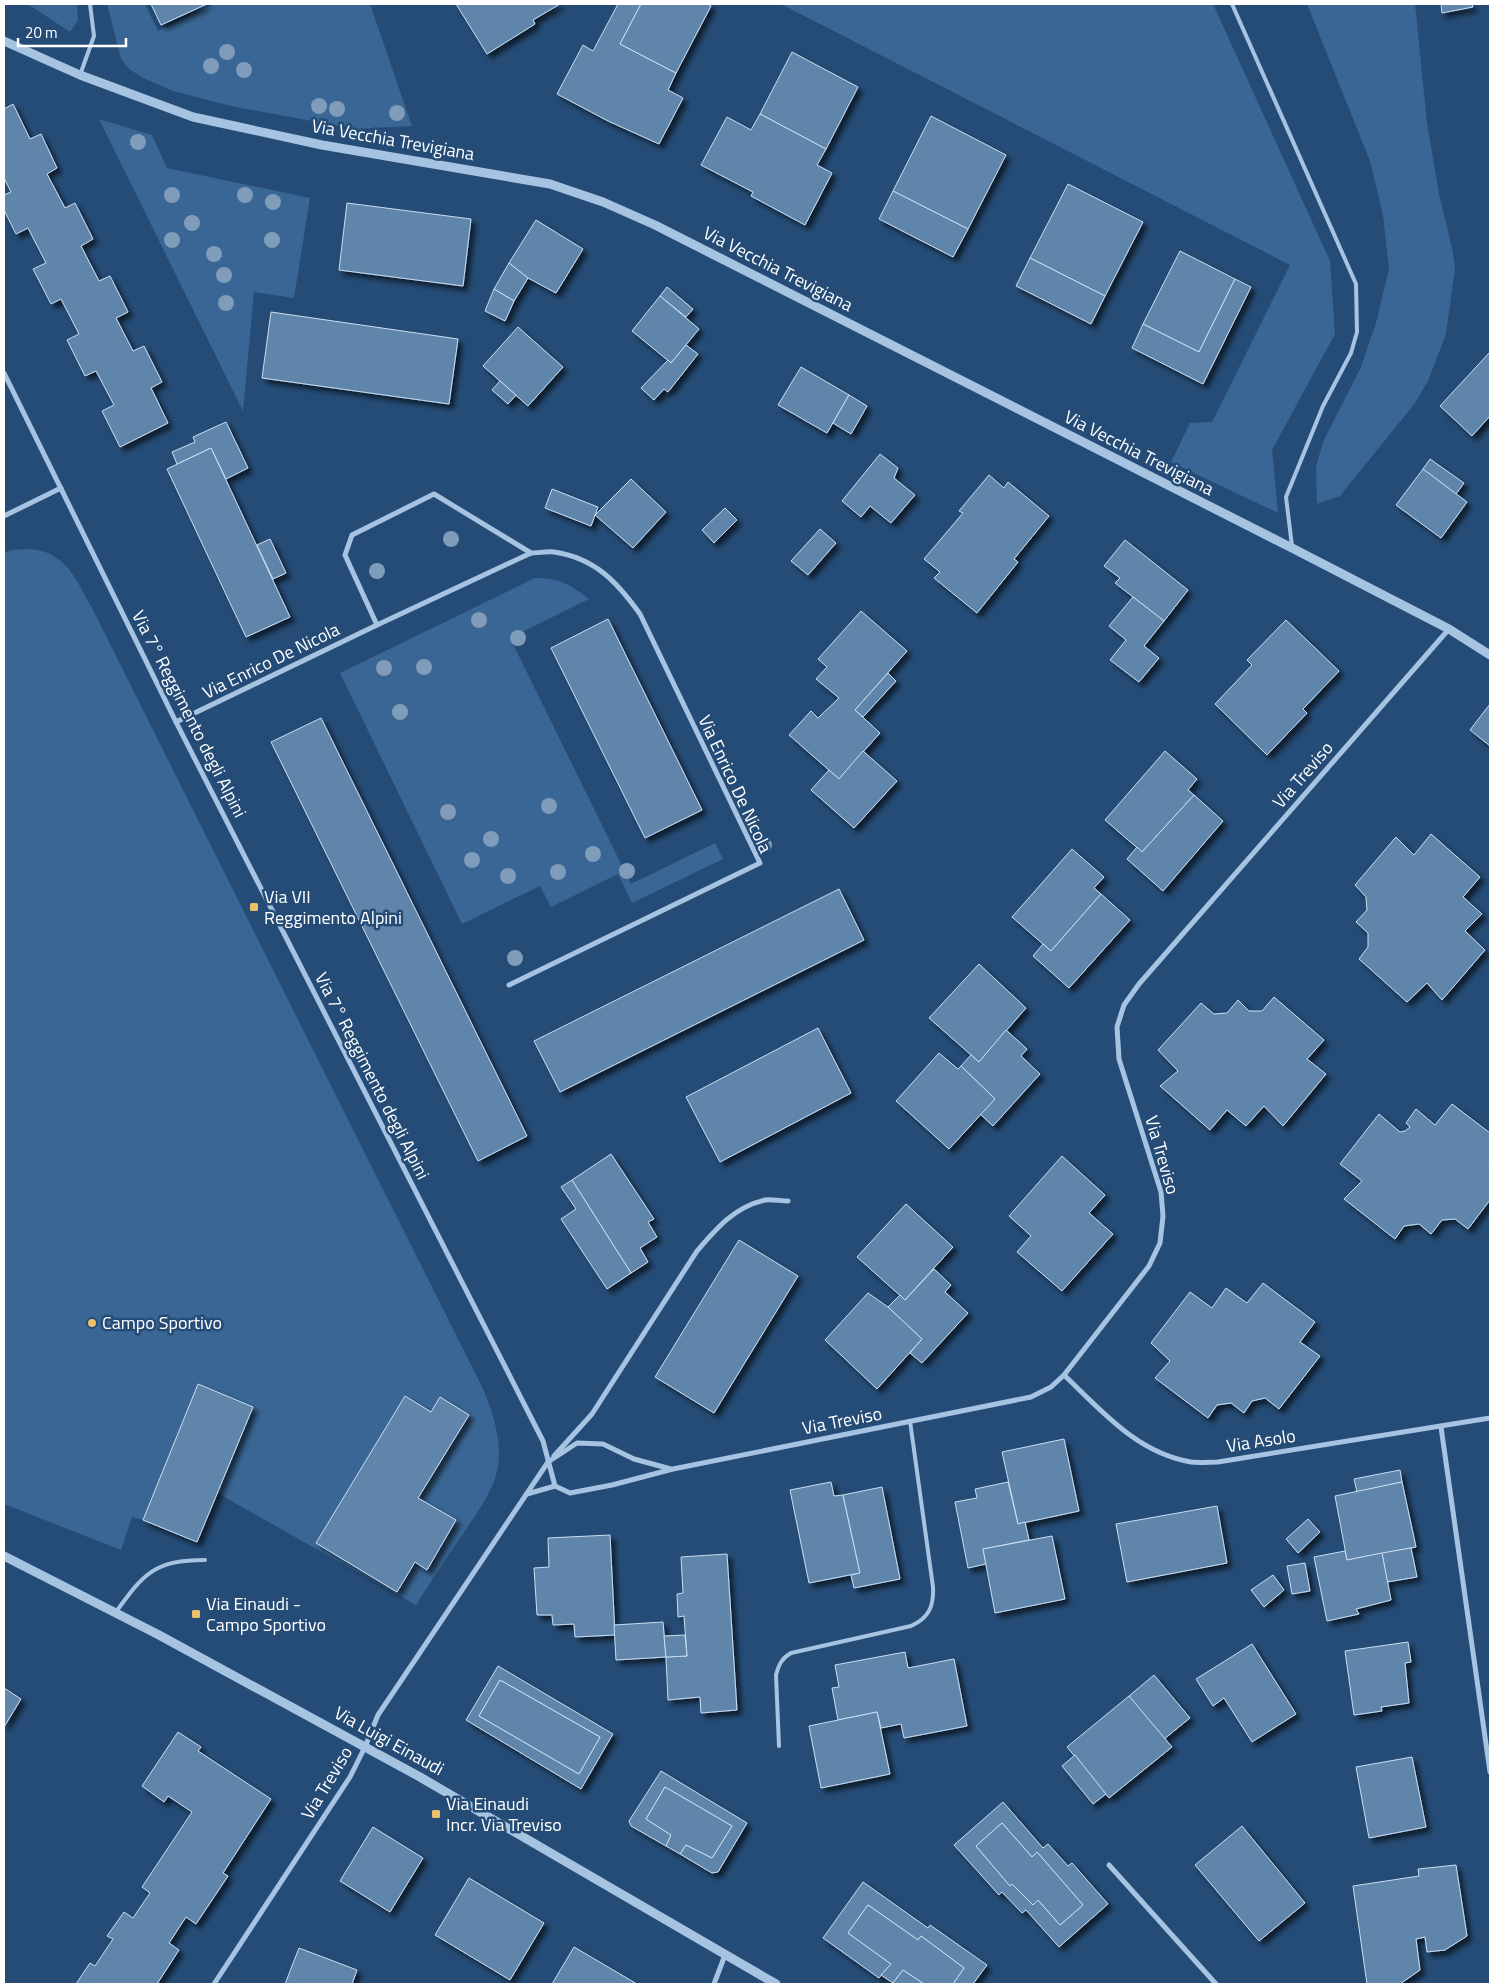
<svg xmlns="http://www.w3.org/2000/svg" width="1494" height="1988" viewBox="0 0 1494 1988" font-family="'Titillium Web',sans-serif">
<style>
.green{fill:#396694}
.building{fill:#6185ab;stroke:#c8ddf2;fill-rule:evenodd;filter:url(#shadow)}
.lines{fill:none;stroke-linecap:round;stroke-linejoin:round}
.service{stroke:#a6c4e2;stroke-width:4}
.minor{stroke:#a6c4e2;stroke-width:5}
.tertiary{stroke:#a6c4e2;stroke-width:9}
.tree{fill:#7f9cba}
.poi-dot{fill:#ebc16b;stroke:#254c76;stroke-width:2}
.labels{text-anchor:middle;stroke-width:5;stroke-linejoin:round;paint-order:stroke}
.street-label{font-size:18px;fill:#fff;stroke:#254c76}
.poi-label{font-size:18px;fill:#fff;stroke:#254c76;text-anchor:start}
</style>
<defs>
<filter id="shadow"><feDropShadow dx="4.5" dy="4.5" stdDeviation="2.5" flood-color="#0009"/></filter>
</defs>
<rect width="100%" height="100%" fill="#254c76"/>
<g class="green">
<polygon points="28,4 77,4 78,21 70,32"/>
<polygon points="107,4 145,4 158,31 214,4 370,4 412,126 355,129 231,106 173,91 143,78 129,69 121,59"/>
<polygon points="781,4 1213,4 1330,261 1335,334 1272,450 1278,513 1171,462 1190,423 1212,422 1290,265"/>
<polygon points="1307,4 1415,4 1427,123 1439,194 1452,248 1455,268 1446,334 1428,381 1415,403 1340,496 1317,504 1316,467 1323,442 1361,367 1376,323 1389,269 1383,215 1370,161"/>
<polygon points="99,119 152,135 167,168 310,198 294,298 254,292 243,411"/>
<path d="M29,549C66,551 76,580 92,608L483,1389C493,1413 502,1440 498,1467C493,1493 475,1516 460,1538C445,1560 430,1583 416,1605L217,1493L197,1542L143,1520L132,1517L121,1550L4,1504V553L12,550Z"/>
<path d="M535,578C560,578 569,584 589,599L510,638L631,884L715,843L723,859L632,903L618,874L551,907L540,886L462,924L340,673Z"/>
</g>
<g class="building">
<polygon points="151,4 207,4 161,25"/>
<polygon points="456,4 560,4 533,20 535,24 487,54"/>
<polygon points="618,4 641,4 620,44 676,73 668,90 683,98 659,144 608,121 557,94 583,45 593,51"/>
<polygon points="641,4 707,4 711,6 676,73 620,44"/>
<polygon points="1441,4 1472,4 1473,7 1442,13"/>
<polygon points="792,52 858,87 826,149 760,114"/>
<polygon points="13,104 30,139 41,134 57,168 47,174 65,208 75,203 93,239 81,246 99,281 110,276 128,312 116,318 133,351 144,346 162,382 151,388 168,423 120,447 102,411 114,405 96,371 85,376 67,340 79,334 61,299 51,304 33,269 46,263 28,228 16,234 4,210 4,195 11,192 4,178 4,109"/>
<polygon points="760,114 826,149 817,165 832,173 805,225 751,196 753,192 701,165 727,117 751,130"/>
<polygon points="931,116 1006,155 968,229 893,191"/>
<polygon points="1068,184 1143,222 1105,296 1030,258"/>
<polygon points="893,191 968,229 953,257 879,219"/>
<polygon points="347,203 471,219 463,286 339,270"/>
<polygon points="536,220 583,249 556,293 528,278 509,263"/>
<polygon points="1180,251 1235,279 1199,352 1143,324"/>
<polygon points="1030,258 1105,296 1091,324 1016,286"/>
<polygon points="509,263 528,278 514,301 494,289"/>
<polygon points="1235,279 1251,287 1203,384 1132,348 1143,324 1199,352"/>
<polygon points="667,287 693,309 686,317 660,296"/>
<polygon points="494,289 514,301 505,321 485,311"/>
<polygon points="660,296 699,329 671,363 632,331"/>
<polygon points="271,312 458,339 449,404 262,378"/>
<polygon points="518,327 563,367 528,406 483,366"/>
<polygon points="686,345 698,354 668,392 664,389 654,400 641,388 668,360 671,363"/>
<polygon points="1490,352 1490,416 1472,436 1440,406"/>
<polygon points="801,367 849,395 827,433 778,405"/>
<polygon points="500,381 516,395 508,404 492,390"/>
<polygon points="849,395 867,406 851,434 833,423"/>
<polygon points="226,422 248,468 226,479 211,448 177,464 172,452 195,442 193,437"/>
<polygon points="211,448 290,617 246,637 167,469"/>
<polygon points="880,454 898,468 894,478 915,495 891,523 870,506 861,517 842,501"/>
<polygon points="1430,459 1464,483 1456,494 1423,469"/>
<polygon points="1423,469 1467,502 1441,538 1396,505"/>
<polygon points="989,475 1004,488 1008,482 1049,516 1014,559 1018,562 977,613 934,578 940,572 924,559 963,513 959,511"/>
<polygon points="631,479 666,512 633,548 595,515"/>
<polygon points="552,489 598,507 591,526 545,508"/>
<polygon points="725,508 737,520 714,543 702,530"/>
<polygon points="820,529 836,543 808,575 791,561"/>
<polygon points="270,539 286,573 273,579 257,545"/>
<polygon points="1125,540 1188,590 1164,621 1115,583 1120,578 1104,566"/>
<polygon points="1133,597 1164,621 1144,646 1159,658 1139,682 1110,660 1126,640 1109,626"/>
<polygon points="861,611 907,651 855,710 880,733 839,779 789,735 811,711 818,718 839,698 816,679 827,667 818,659"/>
<polygon points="608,619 702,810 645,838 551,648"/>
<polygon points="1286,620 1339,671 1303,709 1307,713 1267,755 1215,704 1252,665 1247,660"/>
<polygon points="888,673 896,681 863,717 855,710"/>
<polygon points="1490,704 1490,746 1470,730"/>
<polygon points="321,718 527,1136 478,1161 271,742"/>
<polygon points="863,751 897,781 854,828 811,790 829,770 839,779"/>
<polygon points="1165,751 1197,779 1188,790 1194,795 1142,852 1105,820"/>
<polygon points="1194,795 1223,821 1163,891 1127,859 1137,847 1142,852"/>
<polygon points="1431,834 1480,877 1463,897 1482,914 1465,931 1485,950 1442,1000 1427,983 1407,1002 1359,959 1368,947 1368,933 1356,922 1367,910 1366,897 1355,885 1396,837 1414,855"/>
<polygon points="1072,849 1104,877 1094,888 1101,894 1051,951 1012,917"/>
<polygon points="839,889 864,940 560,1092 534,1041"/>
<polygon points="1101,894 1130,920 1069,988 1033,956 1043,944 1051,951"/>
<polygon points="979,964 1026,1008 979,1062 929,1018"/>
<polygon points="1274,997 1324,1040 1307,1059 1326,1074 1283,1126 1264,1106 1246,1126 1227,1110 1210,1130 1160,1086 1178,1071 1158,1050 1201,1003 1214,1014 1227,1013 1238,1000 1249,1011 1262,1011"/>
<polygon points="818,1028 851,1093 720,1162 686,1097"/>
<polygon points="1006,1030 1027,1049 1021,1056 1040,1074 993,1126 980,1114 995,1099 961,1066 971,1055 979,1062"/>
<polygon points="939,1053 958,1069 961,1066 995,1099 949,1149 896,1101"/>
<polygon points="1452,1104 1490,1133 1490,1162 1489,1164 1490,1165 1490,1200 1468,1229 1455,1219 1442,1220 1431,1234 1419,1224 1404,1226 1395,1239 1344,1199 1362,1181 1340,1164 1379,1114 1400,1132 1405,1131 1410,1127 1406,1123 1416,1109 1435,1125"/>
<polygon points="611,1154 654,1219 648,1222 657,1237 640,1248 648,1262 631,1273 572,1180"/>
<polygon points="1062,1156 1105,1195 1089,1213 1113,1234 1062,1291 1017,1252 1031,1236 1009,1216"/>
<polygon points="572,1180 631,1273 607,1289 561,1219 576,1209 561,1187"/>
<polygon points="906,1204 953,1247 905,1300 857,1257"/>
<polygon points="739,1240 798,1276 714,1413 655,1377"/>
<polygon points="934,1269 951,1285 945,1292 968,1313 922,1363 910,1353 922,1339 888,1307 900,1295 905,1300"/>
<polygon points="1263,1283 1315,1322 1300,1342 1320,1356 1279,1409 1265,1398 1252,1401 1244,1413 1231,1403 1217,1405 1208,1418 1155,1378 1170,1361 1151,1343 1190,1292 1212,1308 1226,1288 1247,1303"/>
<polygon points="868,1293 888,1307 922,1339 877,1389 825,1340"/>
<polygon points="198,1384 253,1407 197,1542 143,1520"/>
<polygon points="405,1396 431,1412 440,1397 469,1415 418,1498 456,1520 427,1570 415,1562 397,1592 316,1543"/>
<polygon points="1064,1439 1079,1511 1018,1524 1002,1452"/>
<polygon points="1400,1470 1402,1482 1357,1492 1354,1479"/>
<polygon points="831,1482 834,1496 843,1495 860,1573 809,1583 790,1490"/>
<polygon points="1008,1482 1018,1524 1025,1522 1029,1540 983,1549 986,1564 968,1568 955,1502 977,1498 975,1489"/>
<polygon points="1402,1482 1416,1547 1347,1560 1335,1496"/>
<polygon points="882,1487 900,1579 854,1588 851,1575 860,1573 843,1495"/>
<polygon points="1217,1506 1227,1563 1127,1582 1116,1524"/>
<polygon points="1308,1519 1320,1532 1298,1553 1286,1539"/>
<polygon points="610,1535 615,1635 575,1637 574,1624 553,1625 552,1615 537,1615 534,1568 549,1567 548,1538"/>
<polygon points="1052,1536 1065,1599 995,1613 983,1549"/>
<polygon points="1411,1548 1417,1577 1387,1582 1382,1553"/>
<polygon points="1345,1551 1347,1560 1382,1553 1391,1600 1356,1609 1359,1614 1327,1621 1314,1557"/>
<polygon points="727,1554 737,1710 701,1713 700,1697 668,1700 666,1657 687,1656 684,1616 678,1617 677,1594 683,1593 681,1557"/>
<polygon points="1305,1563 1310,1591 1292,1594 1287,1566"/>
<polygon points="1273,1575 1284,1590 1264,1607 1251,1590"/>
<polygon points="663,1622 666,1657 616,1660 614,1625"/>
<polygon points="685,1635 687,1656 666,1657 664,1636"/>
<polygon points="1408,1642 1411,1662 1405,1663 1409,1703 1381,1707 1382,1711 1354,1715 1345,1651"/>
<polygon points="1252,1644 1296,1714 1252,1742 1224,1698 1213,1706 1196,1679"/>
<polygon points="905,1652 908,1668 954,1659 967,1726 904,1738 901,1724 881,1728 877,1712 838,1720 832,1688 839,1687 835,1665"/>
<path d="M498,1666L613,1734L581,1789L466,1720ZM500,1680L600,1737L579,1774L479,1716Z"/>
<polygon points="1154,1675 1190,1718 1164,1739 1129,1696"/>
<polygon points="500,1680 600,1737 579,1774 479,1716"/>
<polygon points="4,1688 21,1699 4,1727"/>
<polygon points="1129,1696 1172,1747 1109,1798 1067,1747"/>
<polygon points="877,1712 890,1774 821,1788 809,1726"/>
<polygon points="178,1732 201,1747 198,1751 271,1799 223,1873 228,1876 196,1924 186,1917 169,1943 179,1950 157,1984 76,1984 90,1963 95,1966 113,1939 107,1936 124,1912 133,1918 150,1893 142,1887 192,1812 168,1796 164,1802 142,1786"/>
<polygon points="1075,1755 1106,1794 1093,1804 1062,1766"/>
<polygon points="1412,1757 1426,1827 1369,1838 1356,1767"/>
<polygon points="661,1771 747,1823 718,1872 712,1873 680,1854 686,1845 712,1858 732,1826 665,1787 646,1819 671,1835 666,1846 631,1826 629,1821"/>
<polygon points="665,1787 732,1826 712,1858 686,1845 680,1854 666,1846 671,1835 646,1819"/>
<path d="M1003,1802L1043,1848L1048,1844L1068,1866L1072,1863L1108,1904L1059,1947L1026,1910L1022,1913L1002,1892L999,1895L954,1845ZM1002,1823L1032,1857L1037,1852L1083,1905L1060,1925L1038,1900L1033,1905L1012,1884L1010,1886L976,1846Z"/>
<polygon points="1002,1823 1032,1857 1037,1852 1083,1905 1060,1925 1038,1900 1033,1905 1012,1884 1010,1886 976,1846"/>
<polygon points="1242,1826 1305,1903 1259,1941 1195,1865"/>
<polygon points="373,1827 423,1858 390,1912 340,1881"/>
<polygon points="1456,1865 1467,1936 1445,1950 1427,1952 1425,1937 1416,1939 1420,1970 1400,1984 1367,1984 1353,1886 1419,1876 1418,1869"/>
<polygon points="469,1878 544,1923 510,1980 435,1935"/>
<polygon points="863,1882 928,1928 930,1925 987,1965 973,1984 953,1984 964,1968 921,1936 918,1940 868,1905 848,1933 891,1964 879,1978 823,1938"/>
<polygon points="868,1905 918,1940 921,1936 964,1968 953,1984 924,1984 903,1970 893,1983 881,1975 891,1964 848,1933"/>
<polygon points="574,1947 637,1984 552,1984"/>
<polygon points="299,1948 357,1970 352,1984 285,1984"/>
<polygon points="903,1970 924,1984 895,1984 893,1983"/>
</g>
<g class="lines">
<g class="service">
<polyline points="1232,4 1356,284 1357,332 1351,353 1323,406 1286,497 1292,546"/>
<polyline points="80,75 94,36 90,4"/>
<path d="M116,1612C144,1573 155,1560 205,1560"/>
<path d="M779,1746L776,1675C779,1664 782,1658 791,1653L911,1626C929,1618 934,1606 933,1587L910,1421"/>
</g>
<g class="minor">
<polyline points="4,373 176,722 543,1441 555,1486 570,1493 612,1485 673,1469 1031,1397 1051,1387 1064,1375 1149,1266 1160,1243 1163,1216 1161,1192 1119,1059 1117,1027 1124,1005 1139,984 1449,629"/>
<polyline points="4,516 61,488"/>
<polyline points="377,625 345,555 352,535 434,494 531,553"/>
<path d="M176,722L377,625L531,553C538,553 547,551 554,552C595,558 617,582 640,614L760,863L509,985"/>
<path d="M1064,1375C1102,1411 1137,1453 1191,1462C1200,1463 1209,1462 1218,1462L1490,1418"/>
<polyline points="1441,1427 1490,1772"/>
<path d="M554,1456L592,1414L697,1251C716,1229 734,1207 765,1200C772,1199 781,1201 788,1201"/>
<polyline points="527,1494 555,1486"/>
<polyline points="1109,1865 1216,1984"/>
<polyline points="214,1984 350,1777 365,1747 378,1715 548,1462 577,1443 603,1444 634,1459 671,1469"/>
<polyline points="714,1984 725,1955"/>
</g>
<g class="tertiary">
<polyline points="4,41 80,75 193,117 322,145 550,184 603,202 655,225 1292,548 1449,629 1490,655"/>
<polyline points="4,1556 159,1635 420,1777 776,1984"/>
</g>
</g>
<g class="tree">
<circle cx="227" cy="52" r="8"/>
<circle cx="211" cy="66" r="8"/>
<circle cx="244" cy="70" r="8"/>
<circle cx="319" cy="106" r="8"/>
<circle cx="337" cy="109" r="8"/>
<circle cx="397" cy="113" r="8"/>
<circle cx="138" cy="142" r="8"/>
<circle cx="172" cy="195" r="8"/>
<circle cx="245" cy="195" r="8"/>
<circle cx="273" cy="202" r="8"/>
<circle cx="192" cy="223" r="8"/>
<circle cx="172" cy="240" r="8"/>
<circle cx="272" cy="240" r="8"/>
<circle cx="214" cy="254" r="8"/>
<circle cx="224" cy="275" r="8"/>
<circle cx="226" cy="303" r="8"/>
<circle cx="451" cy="539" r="8"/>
<circle cx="377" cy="571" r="8"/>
<circle cx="479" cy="620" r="8"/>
<circle cx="518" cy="638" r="8"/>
<circle cx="424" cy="667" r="8"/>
<circle cx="384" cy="668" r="8"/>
<circle cx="400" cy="712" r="8"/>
<circle cx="549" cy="806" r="8"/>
<circle cx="448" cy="812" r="8"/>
<circle cx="491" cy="839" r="8"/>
<circle cx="764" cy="845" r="8"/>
<circle cx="593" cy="854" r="8"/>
<circle cx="472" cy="860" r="8"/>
<circle cx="627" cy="871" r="8"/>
<circle cx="558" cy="872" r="8"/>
<circle cx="508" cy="876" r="8"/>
<circle cx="515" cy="958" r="8"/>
</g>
<g class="poi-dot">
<rect x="249" y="902" width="10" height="10" rx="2.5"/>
<circle cx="92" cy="1323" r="5"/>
<rect x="191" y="1609" width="10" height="10" rx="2.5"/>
<rect x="431" y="1809" width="10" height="10" rx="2.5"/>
</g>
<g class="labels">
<g class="street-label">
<text transform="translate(393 140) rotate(10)" y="6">Via Vecchia Trevigiana</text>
<text transform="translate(778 269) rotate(27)" y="6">Via Vecchia Trevigiana</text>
<text transform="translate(1139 453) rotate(27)" y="6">Via Vecchia Trevigiana</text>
<text transform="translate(271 661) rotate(-26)" y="6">Via Enrico De Nicola</text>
<text transform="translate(189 714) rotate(63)" y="6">Via 7° Reggimento degli Alpini</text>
<text transform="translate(1303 775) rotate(-49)" y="6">Via Treviso</text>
<text transform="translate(735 784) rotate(65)" y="6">Via Enrico De Nicola</text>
<text transform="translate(372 1076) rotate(63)" y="6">Via 7° Reggimento degli Alpini</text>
<text transform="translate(1162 1155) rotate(74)" y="6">Via Treviso</text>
<text transform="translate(842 1421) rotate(-11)" y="6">Via Treviso</text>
<text transform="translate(1261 1441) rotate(-9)" y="6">Via Asolo</text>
<text transform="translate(389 1741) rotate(29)" y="6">Via Luigi Einaudi</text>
<text transform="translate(327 1783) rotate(-59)" y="6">Via Treviso</text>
</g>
<g class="poi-label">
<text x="264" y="903">Via VII<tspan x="264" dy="21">Reggimento Alpini</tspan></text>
<text x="102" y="1329">Campo Sportivo</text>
<text x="206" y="1610">Via Einaudi -<tspan x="206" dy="21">Campo Sportivo</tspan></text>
<text x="446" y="1810">Via Einaudi<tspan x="446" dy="21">Incr. Via Treviso</tspan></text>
</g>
</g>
<rect width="1494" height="1988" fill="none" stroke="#ffffff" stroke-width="10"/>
<path d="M18 38v8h108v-8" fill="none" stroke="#ffffff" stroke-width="2.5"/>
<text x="25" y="38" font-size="15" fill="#ffffff" stroke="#254c76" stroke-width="4" paint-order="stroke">20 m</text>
</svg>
